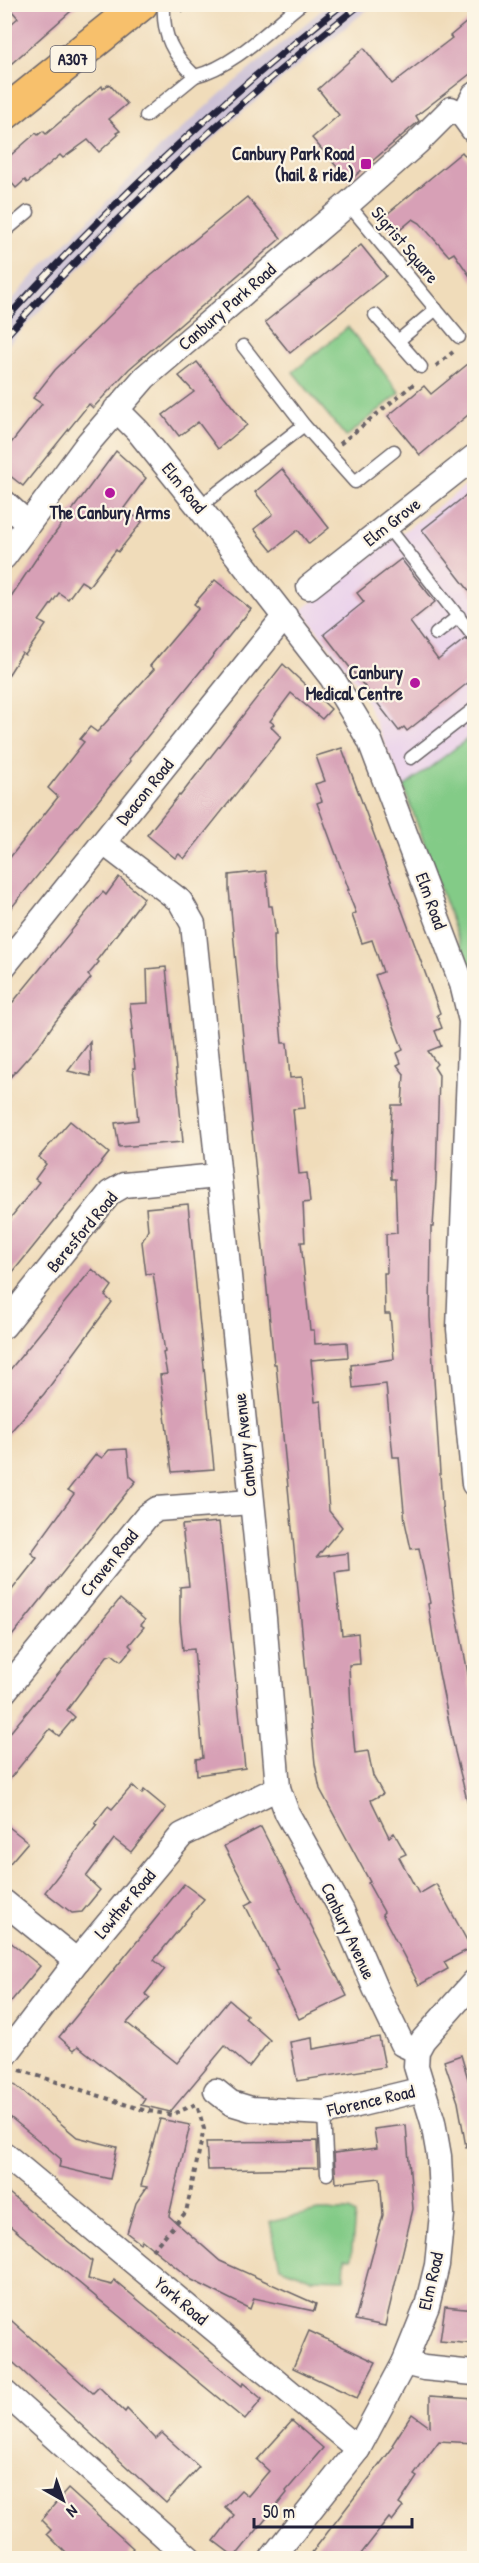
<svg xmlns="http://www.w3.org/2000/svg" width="479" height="2563" viewBox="0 0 479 2563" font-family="'Patrick Hand',sans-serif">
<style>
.built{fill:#ead1ec}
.industrial{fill:#cabfd6}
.green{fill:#83cb87;stroke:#527661;stroke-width:1.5}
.building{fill:#d7a0b6}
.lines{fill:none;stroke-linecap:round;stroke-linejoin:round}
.service-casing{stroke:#6a6367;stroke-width:15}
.minor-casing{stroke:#6a6367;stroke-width:27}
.primary-casing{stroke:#6a6367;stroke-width:36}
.path{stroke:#6a6367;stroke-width:4;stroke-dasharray:4.5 4.5;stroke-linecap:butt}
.service{stroke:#fff;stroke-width:12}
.minor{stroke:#fff;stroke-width:24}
.primary{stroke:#f7c06c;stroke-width:33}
.rail-casing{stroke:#22223b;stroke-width:7}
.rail{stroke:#fcf5e5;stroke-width:4.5;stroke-dasharray:14;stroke-linecap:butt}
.poi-dot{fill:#b5179e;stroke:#fcf5e5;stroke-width:2}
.labels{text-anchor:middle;stroke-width:4.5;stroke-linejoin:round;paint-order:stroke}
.shield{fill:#fcf5e5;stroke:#63616e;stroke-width:1.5}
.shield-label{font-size:16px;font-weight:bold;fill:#22223b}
.poi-label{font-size:18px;font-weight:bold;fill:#22223b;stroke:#fcf5e5;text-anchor:end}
.street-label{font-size:18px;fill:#22223b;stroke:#fcf5e5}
</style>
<rect width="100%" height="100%" fill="#fcf5e5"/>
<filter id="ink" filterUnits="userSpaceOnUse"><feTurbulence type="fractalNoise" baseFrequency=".0167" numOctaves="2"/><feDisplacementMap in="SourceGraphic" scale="12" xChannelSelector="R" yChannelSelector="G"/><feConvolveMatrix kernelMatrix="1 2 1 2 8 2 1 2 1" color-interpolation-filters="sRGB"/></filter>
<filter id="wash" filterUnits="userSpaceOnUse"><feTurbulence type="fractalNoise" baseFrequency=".008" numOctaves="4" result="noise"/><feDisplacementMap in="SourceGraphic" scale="24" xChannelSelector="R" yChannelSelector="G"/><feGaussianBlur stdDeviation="1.35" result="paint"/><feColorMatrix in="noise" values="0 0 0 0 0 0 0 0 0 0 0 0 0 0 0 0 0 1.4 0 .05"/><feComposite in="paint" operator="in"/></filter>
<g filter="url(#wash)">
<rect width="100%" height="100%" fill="#f0dcba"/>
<polygon class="built" points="474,480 474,734 404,787 359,686 302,610 388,543"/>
<polygon class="industrial" points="328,5 373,5 246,109 181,167 117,228 5,348 5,308 36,273 161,147 227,88"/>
<g class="green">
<polygon points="348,327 400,393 346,437 293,372"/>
<polygon points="474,734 474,983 404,787"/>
<polygon points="318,2211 349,2211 355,2215 351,2259 345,2259 344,2279 310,2278 280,2267 270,2222"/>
</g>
<g id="blocks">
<g class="building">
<polygon points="6,4 79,4 4,70 4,30 18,18"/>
<polygon points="474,16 474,71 416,116 419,121 349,181 312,138 339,115 318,89 364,48 392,84 452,38 450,36"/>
<polygon points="109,84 127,104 109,119 120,131 116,133 118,135 99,152 88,140 63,158 60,155 27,183 25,180 16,188 4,174 4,161 36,133 38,135 43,131 46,134 102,86 103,89"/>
<polygon points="462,152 474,167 474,282 454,253 449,256 420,223 413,219 394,235 381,219"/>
<polygon points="247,197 281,238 129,369 93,408 89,404 23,486 4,471 4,452 42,404 33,398 55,370 147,279"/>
<polygon points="361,245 386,276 290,353 265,322"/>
<polygon points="474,359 474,410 420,455 388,416 424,386 431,394"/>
<polygon points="197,362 247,425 218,449 198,422 179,436 163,415 194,392 179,376"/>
<polygon points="116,451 146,478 124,508 142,522 118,552 116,550 89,586 81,581 68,599 59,593 39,621 46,625 25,655 22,653 4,682 4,607 36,559"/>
<polygon points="282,469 329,528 309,544 298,530 272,551 254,529 273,514 255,492"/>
<polygon points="474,489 474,597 422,530"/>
<polygon points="401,559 435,602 410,622 438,660 465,639 474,645 474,678 407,731 404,727 399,731 324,634 364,602 357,593"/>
<polygon points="215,580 251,609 129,759 130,761 119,775 4,917 4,865 58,797 48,788 84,742 80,739 90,727 97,732 99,730 154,669 150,666 199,608 194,604"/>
<polygon points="283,664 331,709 322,719 291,693 270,721 274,724 271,727 281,737 184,859 179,854 175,858 147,835 179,795 180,796"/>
<polygon points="342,748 440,1013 437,1015 442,1028 435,1031 441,1046 428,1051 437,1064 434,1067 439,1075 436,1180 433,1227 431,1227 430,1317 442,1505 454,1600 474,1705 474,1803 468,1804 455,1752 438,1668 428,1604 430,1603 419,1548 411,1549 405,1522 399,1457 393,1457 386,1384 353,1388 351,1365 394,1359 390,1314 385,1314 384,1273 387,1273 386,1234 397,1233 395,1179 391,1179 390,1148 392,1105 402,1105 404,1074 397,1065 401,1063 397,1053 403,1050 375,975 383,972 372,940 362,943 352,915 356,913 347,890 349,890 317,803 322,801 315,784 325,781 316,756"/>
<polygon points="266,871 269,906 272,906 276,935 274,935 275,969 282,1043 287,1043 290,1078 302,1077 305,1108 293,1109 299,1174 307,1173 310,1202 303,1203 305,1242 301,1242 310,1330 314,1330 315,1344 347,1342 348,1357 311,1360 315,1402 321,1401 329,1511 342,1527 317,1557 348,1553 349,1570 335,1572 342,1635 358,1633 360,1664 349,1665 351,1710 355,1753 368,1751 373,1776 383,1794 371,1800 389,1837 394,1833 406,1854 399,1857 419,1894 436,1884 471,1948 444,1962 448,1969 419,1985 382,1914 384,1912 368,1883 370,1882 320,1789 315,1764 276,1364 274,1364 229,889 229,875"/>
<polygon points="119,877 144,898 97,960 99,962 88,975 91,978 55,1022 39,1045 4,1084 4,1013 103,892 106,895"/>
<polygon points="166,967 183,1142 119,1147 115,1123 138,1120 133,1068 135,1068 131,1031 133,1030 130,1004 148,1003 147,969"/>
<polygon points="90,1042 91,1076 68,1071"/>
<polygon points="70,1121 109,1153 4,1283 4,1226 39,1182 35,1179 46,1164 39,1157"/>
<polygon points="188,1204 214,1469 172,1472 160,1375 167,1374 163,1353 165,1352 153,1273 146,1274 142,1242 148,1230 146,1208"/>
<polygon points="92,1269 112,1286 105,1296 112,1302 44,1394 4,1439 4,1377"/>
<polygon points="127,1449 130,1476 136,1481 4,1646 4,1600 37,1558 31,1553 74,1494 68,1490 96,1454 102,1458 109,1450"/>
<polygon points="219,1522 245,1768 197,1775 196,1759 203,1758 194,1649 183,1650 180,1620 180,1587 189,1586 182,1525"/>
<polygon points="120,1599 145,1620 141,1625 144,1627 129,1645 132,1648 121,1661 112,1654 107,1656 67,1710 75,1717 59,1736 50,1729 4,1786 4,1740"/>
<polygon points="132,1786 142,1794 144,1790 166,1808 131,1852 114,1839 86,1877 100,1890 82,1912 72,1913 45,1892 97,1825 95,1823 108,1806 112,1809"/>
<polygon points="4,1823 28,1842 4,1870"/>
<polygon points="261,1827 347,1996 299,2019 275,1971 278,1970 245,1905 253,1901 224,1846"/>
<polygon points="184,1884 204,1899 154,1960 165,1969 145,1994 150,1998 127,2023 177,2063 229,2000 247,2015 245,2018 270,2040 249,2067 225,2046 170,2112 141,2105 145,2099 78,2046 74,2050 59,2037"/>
<polygon points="4,1937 40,1966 4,2010"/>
<polygon points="379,2037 385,2067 297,2081 290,2042 312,2038 313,2049"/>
<polygon points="461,2055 474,2099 474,2146 466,2147 458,2102 444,2061"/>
<polygon points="4,2076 77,2137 117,2147 110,2179 59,2167 61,2159 4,2112"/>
<polygon points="160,2119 190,2125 169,2216 220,2261 316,2304 314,2311 254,2298 250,2309 192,2280 142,2240 140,2243 127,2233 136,2203 147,2187 141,2186"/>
<polygon points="406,2125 413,2209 385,2326 355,2320 383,2215 380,2178 336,2183 334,2153 377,2148 374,2129"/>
<polygon points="317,2141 318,2168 208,2170 206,2142"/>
<polygon points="4,2189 92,2261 88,2279 112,2285 114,2280 242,2386 243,2383 262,2399 245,2420 4,2221"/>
<polygon points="445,2306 474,2309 474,2344 440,2341"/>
<polygon points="4,2314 93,2393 99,2387 125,2412 127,2409 156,2439 162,2433 199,2467 166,2503 4,2354"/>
<polygon points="309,2331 376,2362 357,2398 293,2368"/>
<polygon points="430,2396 474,2399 474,2443 439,2441 414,2475 417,2477 399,2504 403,2507 392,2521 389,2518 357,2559 307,2559 394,2446 392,2445 412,2414 430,2427"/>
<polygon points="292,2421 323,2448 286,2491 287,2493 235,2557 214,2541 234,2515 225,2507 241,2490 248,2496 269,2471 257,2460"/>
<polygon points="68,2489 133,2548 124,2559 72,2559 47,2534 51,2530 41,2520"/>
</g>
</g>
</g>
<g filter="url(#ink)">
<use href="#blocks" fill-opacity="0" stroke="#6a6367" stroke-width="1.5"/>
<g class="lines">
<g class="service-casing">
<g id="service">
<path d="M164,4C162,36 173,55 195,76C235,66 269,29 301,4"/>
<polyline points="146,116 195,76"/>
<polyline points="348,204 459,337"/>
<polyline points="4,232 28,212"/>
<polyline points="375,315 421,367"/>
<polyline points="398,341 436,309"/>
<polyline points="243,346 304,425"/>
<polyline points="199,507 304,425 355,482 394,451"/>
<polyline points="387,526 474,637"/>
<polyline points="436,634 459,616"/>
<polyline points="411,758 474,709"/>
<polyline points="324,2113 327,2174"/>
</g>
</g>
<g class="minor-casing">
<g id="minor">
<polyline points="463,116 474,95"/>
<polyline points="116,409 138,431 199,507 332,678 370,741 462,984 471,1021 459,1329 474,1484"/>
<polyline points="4,502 28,524"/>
<polyline points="4,557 89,442 145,377 348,204 417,143 451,109 463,116 474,131"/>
<polyline points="309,587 474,457"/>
<polyline points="104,843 180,901 193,924 264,1618 278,1788 287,1813 342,1911 375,1988 402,2044 417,2051"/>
<polyline points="4,966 285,616"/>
<polyline points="4,1326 110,1193 124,1185 217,1176"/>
<polyline points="4,1692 147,1516 157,1509 251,1502"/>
<polyline points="4,1902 77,1961"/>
<polyline points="4,2057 77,1961 182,1835 278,1788"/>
<polyline points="216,2091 231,2103 251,2109 324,2113 423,2089"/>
<polyline points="4,2154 358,2449"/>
<polyline points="404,2363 424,2368 474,2373"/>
<polyline points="4,2392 189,2558"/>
<polyline points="272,2558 358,2449 404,2363 427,2306 437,2265 442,2214 439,2156 433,2122 416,2066 417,2051 423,2040 474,1982"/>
</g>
</g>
<g class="primary-casing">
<polyline id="primary" points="4,114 141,4"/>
</g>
<g class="path">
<polyline points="181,11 190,4"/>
<polyline points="436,366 453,352"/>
<polyline points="340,444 416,382"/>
<polyline points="20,2070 143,2110 171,2115 198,2103"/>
<polyline points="152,2250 186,2212 204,2129 197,2105"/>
</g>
<use href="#service" class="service"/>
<use href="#minor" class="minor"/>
<use href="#primary" class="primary"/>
<g class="rail-casing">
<g id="rail">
<path d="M4,321C108,206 221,100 343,4"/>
<path d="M4,338C114,217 232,106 361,4"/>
</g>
</g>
<use href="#rail" class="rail"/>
</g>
</g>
<g class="poi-dot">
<rect x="360" y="158" width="12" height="12" rx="3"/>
<circle cx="110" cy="493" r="6"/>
<circle cx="415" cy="683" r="6"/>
</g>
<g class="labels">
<rect class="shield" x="50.5" y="46" width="45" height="26" rx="4.5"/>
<g class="shield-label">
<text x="73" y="65">A307</text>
</g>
<g class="poi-label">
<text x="354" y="160">Canbury Park Road<tspan x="354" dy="21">(hail &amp; ride)</tspan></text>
<text x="110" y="519" text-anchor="middle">The Canbury Arms</text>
<text x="403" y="679">Canbury<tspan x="403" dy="21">Medical Centre</tspan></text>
</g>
<g class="street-label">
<text transform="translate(405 245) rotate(50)" y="6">Sigrist Square</text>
<text transform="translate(227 307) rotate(-41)" y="6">Canbury Park Road</text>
<text transform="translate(184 488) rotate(51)" y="6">Elm Road</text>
<text transform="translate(392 522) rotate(-38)" y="6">Elm Grove</text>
<text transform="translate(145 792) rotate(-51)" y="6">Deacon Road</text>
<text transform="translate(431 901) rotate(70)" y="6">Elm Road</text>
<text transform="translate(82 1232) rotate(-50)" y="6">Beresford Road</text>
<text transform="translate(245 1445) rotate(-96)" y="6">Canbury Avenue</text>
<text transform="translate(109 1563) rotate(-51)" y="6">Craven Road</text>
<text transform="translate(125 1904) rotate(-50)" y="6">Lowther Road</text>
<text transform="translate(348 1931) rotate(65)" y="6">Canbury Avenue</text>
<text transform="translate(371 2101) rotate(-13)" y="6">Florence Road</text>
<text transform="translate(431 2281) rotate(-77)" y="6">Elm Road</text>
<text transform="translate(181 2301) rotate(40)" y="6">York Road</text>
</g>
</g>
<rect width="479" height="2563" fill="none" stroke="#fcf5e5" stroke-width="24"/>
<g transform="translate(63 2500) rotate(140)" stroke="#fcf5e5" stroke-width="4.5" paint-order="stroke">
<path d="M0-4.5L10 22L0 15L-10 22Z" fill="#22223b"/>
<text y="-9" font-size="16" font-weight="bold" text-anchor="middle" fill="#22223b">N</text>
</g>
<path d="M254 2518v9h158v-9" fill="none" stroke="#22223b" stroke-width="3"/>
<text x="263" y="2518" font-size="18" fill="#22223b" stroke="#fcf5e5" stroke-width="4.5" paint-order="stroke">50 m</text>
</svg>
